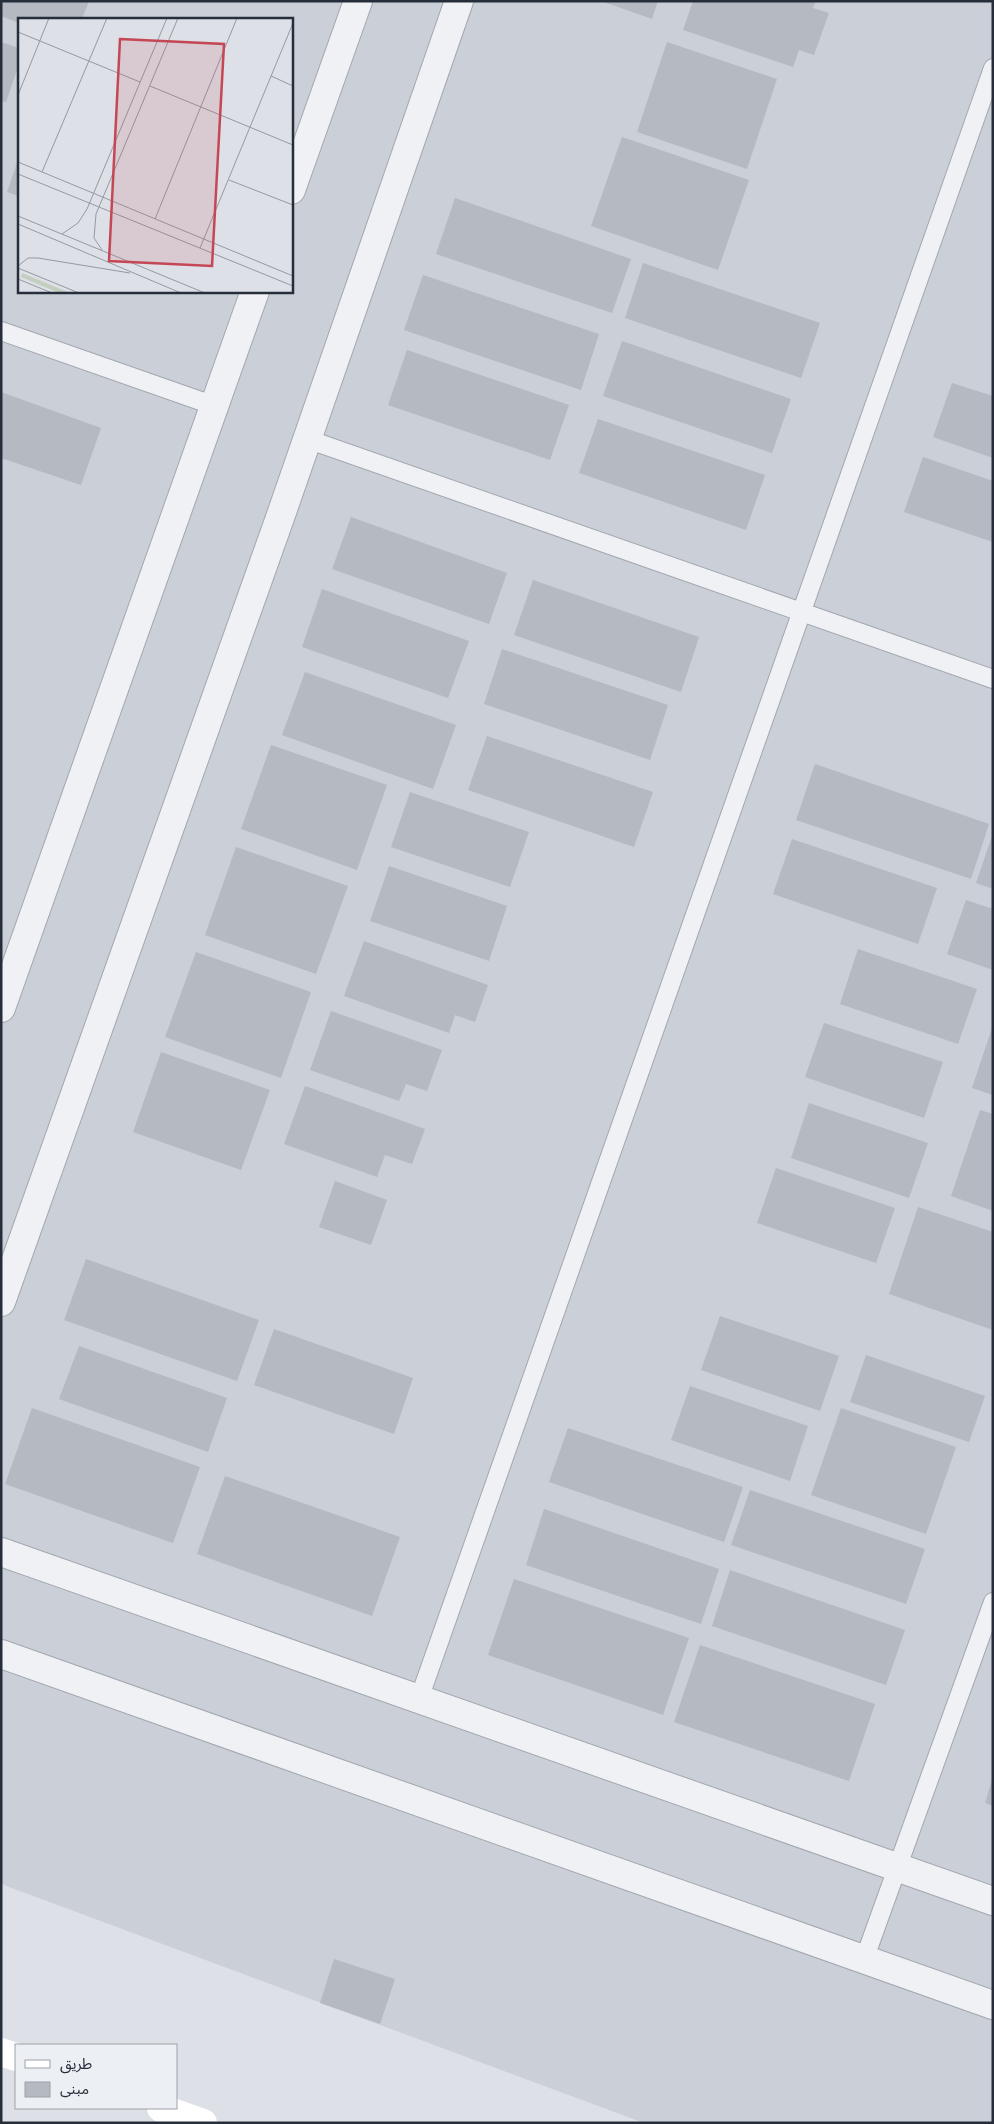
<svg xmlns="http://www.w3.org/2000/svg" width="994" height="2124" viewBox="0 0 994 2124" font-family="Signika,'Noto Sans Arabic',sans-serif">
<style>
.built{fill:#cbcfd7;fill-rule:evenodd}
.building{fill:#b4b9c2}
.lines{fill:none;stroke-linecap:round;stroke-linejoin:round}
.service-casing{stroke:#a3a7af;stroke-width:20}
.tertiary-casing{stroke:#a3a7af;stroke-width:30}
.service{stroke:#eff1f4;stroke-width:18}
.tertiary{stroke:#eff1f4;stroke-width:28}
.secondary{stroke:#fff;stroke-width:28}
.inset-road{fill:none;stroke:#9499a2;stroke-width:1}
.view{fill:#c54755;fill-opacity:0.15;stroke:#c54755;stroke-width:2.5}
.inset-edge{fill:none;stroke:#272e3b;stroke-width:2.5}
</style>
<rect width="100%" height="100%" fill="#dde0e6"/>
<path class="built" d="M1,1H993V2123H644L1,1884ZM19,19H291V291H19Z"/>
<g class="building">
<polygon points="1,1 89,1 82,19 19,19 19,23 1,16"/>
<polygon points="601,1 658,1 652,19"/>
<polygon points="693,1 816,1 813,8 829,13 814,55 799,50 793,67 683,30"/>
<polygon points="1,42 19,48 19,64 6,102 1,101"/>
<polygon points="667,42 777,79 747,169 637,132"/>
<polygon points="622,137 749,180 718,270 591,226"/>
<polygon points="18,160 19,160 19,196 7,192"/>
<polygon points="455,198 631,259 612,313 436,254"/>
<polygon points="643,263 820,323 801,378 625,318"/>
<polygon points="423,275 599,334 581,390 404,330"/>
<polygon points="622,341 791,399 772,453 603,396"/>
<polygon points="407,350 569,405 550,460 388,405"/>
<polygon points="952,383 993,396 993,458 933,437"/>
<polygon points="1,392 101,428 81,485 1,458"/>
<polygon points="598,419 765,475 746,530 579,473"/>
<polygon points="923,457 993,481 993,542 904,512"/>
<polygon points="351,517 507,573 489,624 332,569"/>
<polygon points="533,580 699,637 681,692 514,635"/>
<polygon points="322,589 469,641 448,698 302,647"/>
<polygon points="502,649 668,705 650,760 484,704"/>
<polygon points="305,672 456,725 433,789 282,735"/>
<polygon points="487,736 653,792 634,847 468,790"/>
<polygon points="271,745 387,785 357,870 241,829"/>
<polygon points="815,764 989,824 971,879 796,820"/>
<polygon points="410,792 529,832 510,887 391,847"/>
<polygon points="992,836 993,836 993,889 976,883"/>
<polygon points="792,839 937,888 918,944 773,894"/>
<polygon points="236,847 348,886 316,974 205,935"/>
<polygon points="389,866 507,906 489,961 370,921"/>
<polygon points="966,900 993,909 993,970 947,954"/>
<polygon points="364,941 488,985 475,1022 455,1015 449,1033 344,996"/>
<polygon points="858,949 977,989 958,1044 840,1004"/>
<polygon points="196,952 311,992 281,1078 165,1037"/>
<polygon points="331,1011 442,1050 427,1091 406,1084 399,1101 310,1070"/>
<polygon points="824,1023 943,1062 924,1118 805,1077"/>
<polygon points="992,1028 993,1028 993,1095 972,1088"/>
<polygon points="161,1052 270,1090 241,1170 133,1132"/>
<polygon points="305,1086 425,1129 412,1164 385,1155 377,1177 284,1144"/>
<polygon points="809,1103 928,1143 909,1198 791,1158"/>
<polygon points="980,1110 993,1114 993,1211 951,1196"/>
<polygon points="776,1168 895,1208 876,1263 757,1223"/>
<polygon points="335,1181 387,1200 371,1245 319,1227"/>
<polygon points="918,1207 993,1232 993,1330 889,1294"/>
<polygon points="86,1259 259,1320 237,1381 64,1320"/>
<polygon points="720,1316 839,1356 820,1411 701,1370"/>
<polygon points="274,1329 413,1378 394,1434 254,1385"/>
<polygon points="79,1346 227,1398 208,1452 59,1399"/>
<polygon points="866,1355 985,1396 969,1442 850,1402"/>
<polygon points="690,1386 808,1426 790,1481 671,1440"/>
<polygon points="32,1408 200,1467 173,1543 5,1484"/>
<polygon points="841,1408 956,1447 926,1534 811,1495"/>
<polygon points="568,1428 743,1487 724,1542 549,1482"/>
<polygon points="225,1476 400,1537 372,1616 197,1554"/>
<polygon points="750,1490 925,1549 906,1604 731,1545"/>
<polygon points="544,1509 719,1569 701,1624 526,1565"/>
<polygon points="730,1570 905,1630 886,1685 712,1626"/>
<polygon points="514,1579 689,1638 663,1715 488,1655"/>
<polygon points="700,1645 875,1704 849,1781 674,1722"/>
<polygon points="992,1780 993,1780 993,1806 985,1803"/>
<polygon points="334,1959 395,1979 380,2024 320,2003"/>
</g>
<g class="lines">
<g class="service-casing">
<g id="service">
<polyline points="1,331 215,406"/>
<polyline points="307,439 993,679"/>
<polyline points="419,1699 993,68"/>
<polyline points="864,1960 993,1602"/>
</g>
</g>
<g class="tertiary-casing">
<g id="tertiary">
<polyline points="291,190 358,1"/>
<polyline points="1,1008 255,291"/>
<polyline points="1,1302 282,512 459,1"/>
<polyline points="1,1552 993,1901"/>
<polyline points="1,1654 993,2005"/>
</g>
</g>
<use href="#service" class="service"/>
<use href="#tertiary" class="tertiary"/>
<g class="secondary">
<polyline points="1,2052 16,2057"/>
<polyline points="161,2108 203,2123"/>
</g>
</g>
<g transform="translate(18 18)">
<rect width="275" height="275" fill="#dde0e6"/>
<path d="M4,255L52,275H41L3,259Z" fill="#c2cfbe"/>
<path class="inset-road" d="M0,14L122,64M253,58L275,68M132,68L275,127M0,77L31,0M0,144L275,258M24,154L89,0M0,156L275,268M211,162L275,187M0,198L187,275M137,201L219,0M0,206L163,275M44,216L60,205L69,191L149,0M182,230L275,5M84,232L76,220L78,196L160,0M0,248L10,240H20L112,255M0,250L61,275M0,261L34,275"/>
<path class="view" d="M102,21L206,26L194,248L91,243Z"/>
<rect width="275" height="275" class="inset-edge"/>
</g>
<rect width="994" height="2124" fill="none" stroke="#272e3b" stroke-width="5"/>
<rect x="15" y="2044" width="162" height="65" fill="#eceff4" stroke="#9da2aa"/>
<rect x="25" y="2060" width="25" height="8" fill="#ffffff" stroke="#9da2aa"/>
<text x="60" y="2069" font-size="15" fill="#272e3b">طريق</text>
<rect x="25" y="2082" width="25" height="15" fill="#b4b9c2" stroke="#9da2aa"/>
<text x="60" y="2094" font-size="15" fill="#272e3b">مبنى</text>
</svg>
